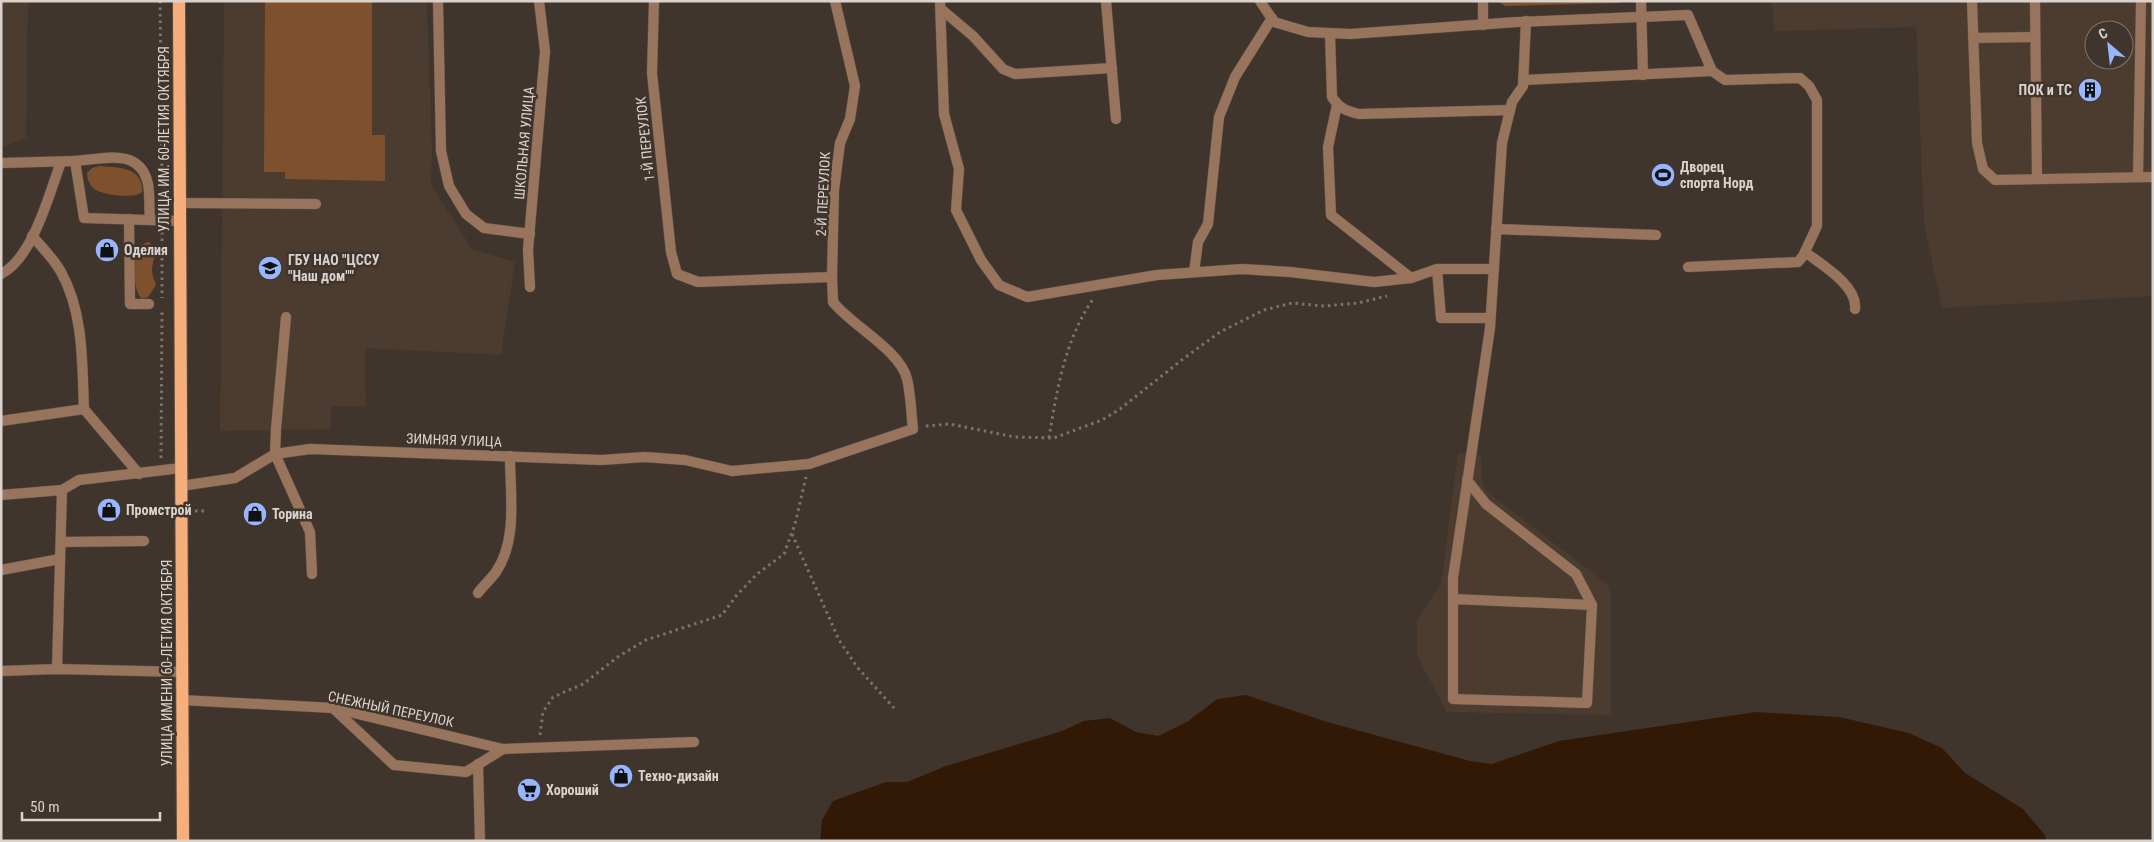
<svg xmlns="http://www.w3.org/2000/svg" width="2154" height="842" viewBox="0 0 2154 842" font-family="'Roboto Condensed',sans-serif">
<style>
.built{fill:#4c3b2f;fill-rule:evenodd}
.green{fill:#7f502d}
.water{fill:#321905}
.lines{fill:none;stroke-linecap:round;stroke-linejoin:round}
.service-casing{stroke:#5c514a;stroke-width:11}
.minor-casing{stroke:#5c514a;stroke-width:11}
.primary-casing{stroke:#5c514a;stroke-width:14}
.path{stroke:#7d736d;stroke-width:3;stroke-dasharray:2.5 4;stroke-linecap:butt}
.service{stroke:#97745b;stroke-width:10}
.minor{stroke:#97745b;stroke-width:10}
.primary{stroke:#f6ae7b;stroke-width:12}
.labels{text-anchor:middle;stroke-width:5;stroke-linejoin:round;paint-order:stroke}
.poi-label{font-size:14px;font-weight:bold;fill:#dad2cd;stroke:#40352d;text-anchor:start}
.street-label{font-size:14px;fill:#dad2cd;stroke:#40352d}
</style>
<rect width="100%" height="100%" fill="#40352d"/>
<g class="built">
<polygon points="1,1 28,1 26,138 1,148"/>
<polygon points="224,1 427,1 432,150 431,185 472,249 515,262 501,355 365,348 366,406 331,406 331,429 220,431"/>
<path d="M1772,1H2153V296L1942,308L1924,224L1916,27L1774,31ZM2094,30H2124V60H2094Z"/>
<polygon points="1458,453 1481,455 1482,483 1487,492 1607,584 1611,595 1611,715 1447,712 1417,656 1417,620 1441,584"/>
</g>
<g class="green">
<polygon points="265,1 372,1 372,135 385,135 385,181 285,179 285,172 264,172"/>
<polygon points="1497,1 1619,1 1619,3 1505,6"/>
<path d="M99,166C117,167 144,167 142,192C134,199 105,195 96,190C90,187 87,179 87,173L92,168Z"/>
<path d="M149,242C159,250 153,258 152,269C152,275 154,280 156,285L148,297L142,299C131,289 130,244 149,242Z"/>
</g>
<polygon class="water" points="1246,695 1327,722 1470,761 1492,764 1559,741 1756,712 1839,717 1909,733 1942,748 1965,773 2023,809 2045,835 2046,841 820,841 822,820 833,801 886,782 907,782 946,766 1062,731 1084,721 1110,718 1136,732 1158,736 1187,722 1217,699"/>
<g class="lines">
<g class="service-casing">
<g id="service">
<polyline points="438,1 441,151 449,186 466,214 484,228 530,234"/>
<polyline points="1106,1 1116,119"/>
<polyline points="1483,1 1483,25"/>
<polyline points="1641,1 1643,75"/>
<polyline points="1972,1 1977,143 1983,169 1995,180 2153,177"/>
<polyline points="2035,1 2037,179"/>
<polyline points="941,9 973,36 1003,69 1015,74 1112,68"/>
<polyline points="1520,22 1688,15 1712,71 1725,80 1800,78 1809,86 1817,100 1817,226 1803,256 1798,262 1688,267"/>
<path d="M1330,34L1332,97C1339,108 1346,111 1359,114L1510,110"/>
<polyline points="1973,38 2035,37"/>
<polyline points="1523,80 1712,71"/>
<polyline points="1337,105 1328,147 1331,215 1411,278"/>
<polyline points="2138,177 2141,1"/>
<polyline points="179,203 316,204"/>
<polyline points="129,219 130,304 149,304"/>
<path d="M150,220C149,209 150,195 148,184C140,147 103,159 75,161L84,218L180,221"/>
<polyline points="1496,229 1656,235"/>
<path d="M32,236C42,247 54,259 61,272C84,313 82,364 84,409"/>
<path d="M1805,252C1822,265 1858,286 1855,309"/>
<polyline points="981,260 999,285 1027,297 1157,275 1242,269 1290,272 1374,282 1411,278 1437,269"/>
<polyline points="1194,272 1198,242 1208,224 1219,117 1235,77 1272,18"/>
<path d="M1,274C33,258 49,194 61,162"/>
<polyline points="286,317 276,429 275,454 310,532 312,574"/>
<polyline points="1490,318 1441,318 1437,269 1494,269"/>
<path d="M732,471L809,464L913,429C911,412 911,395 907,379C900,350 852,326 833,302"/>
<polyline points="1467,480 1486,504 1576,574 1592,605"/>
<polyline points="61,542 144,541"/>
<polyline points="1,570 60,559"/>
<path d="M478,593C483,586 491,579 496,572C518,539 510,494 510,456"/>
<polyline points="1453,599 1592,605 1587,703 1453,699 1453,578 1490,328 1502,143 1512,102 1523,86 1526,21"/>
<polyline points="57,669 62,490"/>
<polyline points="1,671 57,669 182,672"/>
<polyline points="333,708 394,765 466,772 503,749 694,742"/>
<polyline points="478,764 480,841"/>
</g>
</g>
<g class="minor-casing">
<g id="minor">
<polyline points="654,1 652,73 671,252 677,274 698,282 832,277"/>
<polyline points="940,1 944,114 959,169 956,210 981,260"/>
<polyline points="1260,1 1274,22 1308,32 1350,34 1517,22"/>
<polyline points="1,163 75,161"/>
<polyline points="530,287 528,250 545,51 539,1"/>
<polyline points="833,302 832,277 834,190 840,143 850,119 855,86 835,1"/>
<polyline points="1,421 84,409 139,474"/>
<polyline points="181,486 235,478 275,454 310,449 601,460 645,457 685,460 732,471"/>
<polyline points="1,495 62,490 79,480 181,468"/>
<polyline points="182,700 333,708 503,749"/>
</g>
</g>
<g class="primary-casing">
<polyline id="primary" points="179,1 183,841"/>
</g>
<g class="path">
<polyline points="160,1 162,178"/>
<polyline points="162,232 162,298"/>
<polyline points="926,426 949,424 1015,437 1054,438 1102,420 1120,409 1183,359 1220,332 1264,310 1292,303 1324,306 1358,303 1387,296"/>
<path d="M1049,438C1057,389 1065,340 1093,299"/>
<polyline points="161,458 162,310"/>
<polyline points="195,511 207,511"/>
<polyline points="792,534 839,640 857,667 894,708"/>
<polyline points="540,735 543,712 553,697 583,684 619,656 646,640 722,615 736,596 757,574 784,554 795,524 806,477"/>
</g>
<use href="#service" class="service"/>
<use href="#minor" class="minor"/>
<use href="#primary" class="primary"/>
</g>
<defs>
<g id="building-disc" transform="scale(1.25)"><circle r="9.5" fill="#97b6fd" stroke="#40352d"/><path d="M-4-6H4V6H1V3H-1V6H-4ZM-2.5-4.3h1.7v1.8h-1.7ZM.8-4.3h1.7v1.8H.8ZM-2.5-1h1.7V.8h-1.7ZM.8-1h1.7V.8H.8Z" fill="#111"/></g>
<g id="stadium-disc" transform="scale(1.25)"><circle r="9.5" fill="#97b6fd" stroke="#40352d"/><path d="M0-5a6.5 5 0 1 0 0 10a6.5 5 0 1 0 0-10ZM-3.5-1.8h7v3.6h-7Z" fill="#111"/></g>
<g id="shop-disc" transform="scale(1.25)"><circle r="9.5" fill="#97b6fd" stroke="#40352d"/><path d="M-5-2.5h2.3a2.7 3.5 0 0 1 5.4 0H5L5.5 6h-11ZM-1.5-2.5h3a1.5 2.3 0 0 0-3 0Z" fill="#111"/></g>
<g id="school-disc" transform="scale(1.25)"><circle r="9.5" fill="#97b6fd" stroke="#40352d"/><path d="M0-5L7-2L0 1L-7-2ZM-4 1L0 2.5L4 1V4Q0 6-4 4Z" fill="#111"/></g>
<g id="supermarket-disc" transform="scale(1.25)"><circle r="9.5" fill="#97b6fd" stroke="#40352d"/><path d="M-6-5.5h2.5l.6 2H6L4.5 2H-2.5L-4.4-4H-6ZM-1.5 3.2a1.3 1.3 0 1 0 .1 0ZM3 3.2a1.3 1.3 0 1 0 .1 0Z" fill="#111"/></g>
</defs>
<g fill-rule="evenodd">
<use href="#building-disc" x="2090" y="90"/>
<use href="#stadium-disc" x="1663" y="175"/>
<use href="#shop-disc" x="107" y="250"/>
<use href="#school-disc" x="270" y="268"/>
<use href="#shop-disc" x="109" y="510"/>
<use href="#shop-disc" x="255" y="514"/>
<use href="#shop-disc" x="621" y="776"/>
<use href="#supermarket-disc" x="529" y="790"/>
</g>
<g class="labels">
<g class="poi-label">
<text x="2072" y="95" text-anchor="end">ПОК и ТС</text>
<text x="1680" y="172">Дворец<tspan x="1680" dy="16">спорта Норд</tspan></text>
<text x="124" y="255">Оделия</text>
<text x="288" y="265">ГБУ НАО "ЦССУ<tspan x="288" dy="16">"Наш дом""</tspan></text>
<text x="126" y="515">Промстрой</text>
<text x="272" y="519">Торина</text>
<text x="638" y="781">Техно-дизайн</text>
<text x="546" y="795">Хороший</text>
</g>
<g class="street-label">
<text transform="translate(164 139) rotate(-90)" y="5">УЛИЦА ИМ. 60-ЛЕТИЯ ОКТЯБРЯ</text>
<text transform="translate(645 139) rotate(-96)" y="5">1-Й ПЕРЕУЛОК</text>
<text transform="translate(524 143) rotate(-85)" y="5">ШКОЛЬНАЯ УЛИЦА</text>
<text transform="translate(823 194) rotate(-87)" y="5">2-Й ПЕРЕУЛОК</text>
<text transform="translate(454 440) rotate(2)" y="5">ЗИМНЯЯ УЛИЦА</text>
<text transform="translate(167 663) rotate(-90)" y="5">УЛИЦА ИМЕНИ 60-ЛЕТИЯ ОКТЯБРЯ</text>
<text transform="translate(391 709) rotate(12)" y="5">СНЕЖНЫЙ ПЕРЕУЛОК</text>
</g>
</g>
<rect width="2154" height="842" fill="none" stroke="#dad2cd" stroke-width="5"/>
<g transform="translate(2109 45) rotate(332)"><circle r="24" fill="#40352d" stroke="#7e746d"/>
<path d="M0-4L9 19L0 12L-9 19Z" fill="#97b6fd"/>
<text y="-8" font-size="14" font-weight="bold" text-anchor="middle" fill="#dad2cd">С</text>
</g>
<path d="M22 812v8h138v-8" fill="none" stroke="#dad2cd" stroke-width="2.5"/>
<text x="30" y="812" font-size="15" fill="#dad2cd" stroke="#40352d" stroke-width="4" paint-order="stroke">50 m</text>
</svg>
